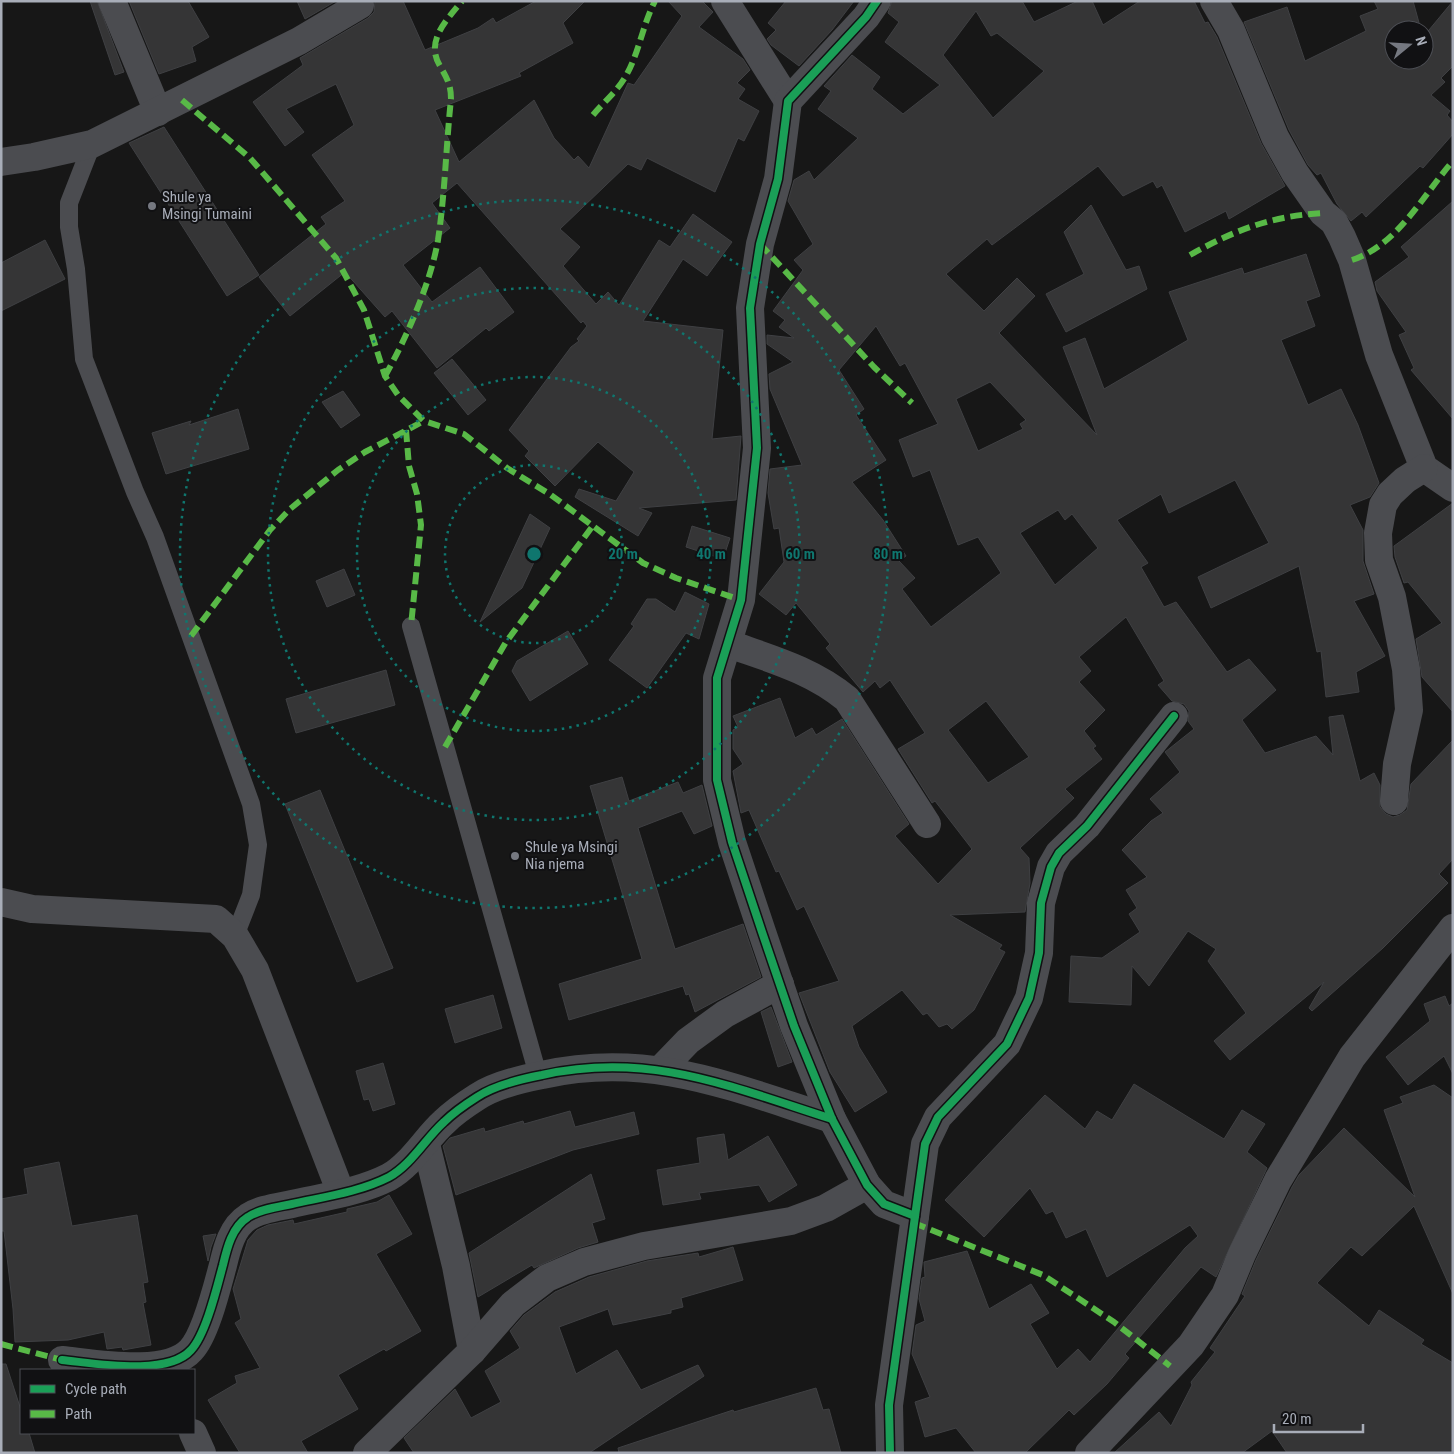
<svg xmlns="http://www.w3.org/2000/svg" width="1454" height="1454" viewBox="0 0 1454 1454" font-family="'Roboto Condensed',sans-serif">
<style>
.building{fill:#353536;stroke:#3f4043;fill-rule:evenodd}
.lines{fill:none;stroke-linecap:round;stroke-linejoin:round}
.lane{stroke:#4b4c50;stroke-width:18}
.street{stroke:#4b4c50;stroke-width:28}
.quiet{stroke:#58b947;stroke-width:6;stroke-dasharray:12 6;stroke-linecap:butt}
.cycleway-casing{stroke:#111113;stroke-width:11}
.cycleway{stroke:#1a9f57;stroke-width:8}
.ring{fill:none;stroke:#0f766e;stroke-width:2.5;stroke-dasharray:2.5 5}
.poi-dot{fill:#757880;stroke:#111113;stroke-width:2}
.labels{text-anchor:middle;stroke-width:4;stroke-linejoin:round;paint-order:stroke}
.poi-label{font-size:15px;fill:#a8adb8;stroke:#111113;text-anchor:start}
.centre{fill:#0f766e;stroke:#111113;stroke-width:2.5}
.ring-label{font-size:15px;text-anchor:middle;font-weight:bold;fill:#0f766e;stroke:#111113;stroke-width:4;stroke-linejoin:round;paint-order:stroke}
</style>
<rect width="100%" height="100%" fill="#171717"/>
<g class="building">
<polygon points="90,1 97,1 124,72 115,75"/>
<polygon points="129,1 188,1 209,37 192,47 196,61 159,74"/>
<polygon points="297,1 336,1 305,19"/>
<polygon points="375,1 403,1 425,50 478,28 493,18 496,23 536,1 585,1 563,23 573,43 519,73 521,76 435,110 459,162 534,100 554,138 574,160 578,156 589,168 628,83 634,85 682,16 668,1 702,1 713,12 699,27 743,59 750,70 737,83 745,89 738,99 759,111 744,141 738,138 715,192 647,158 641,170 628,164 560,229 580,247 563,266 596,304 608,292 619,305 659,240 670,247 693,214 732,242 707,276 683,259 643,321 723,330 712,439 741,436 736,500 639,508 652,513 638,536 575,497 579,489 616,501 634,472 598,442 555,486 525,456 529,451 509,430 571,347 579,341 577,339 587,326 583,321 581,323 457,183 432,203 450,228 403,265 432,302 480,267 514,312 489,331 486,328 437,368 392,311 385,317 345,272 290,316 259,277 326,224 321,217 345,201 312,155 354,125 336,84 286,109 304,132 285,146 253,102 303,65 300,58 368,18 374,12"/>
<polygon points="786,1 854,1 832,30 799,66 771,45 767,39 776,30 768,23"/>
<path d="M892,1H1022L1034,22L1078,1H1092L1103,25L1140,1H1194L1205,23L1208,22L1217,37L1261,143L1285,186L1229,219L1226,211L1185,232L1162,185L1157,188L1153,181L1123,196L1098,166L992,245L987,239L946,274L984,311L1017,278L1035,296L999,333L1097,435L1063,347L1085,338L1104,389L1188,340L1169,292L1242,268L1244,274L1306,254L1320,296L1306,301L1315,326L1281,340L1308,405L1341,389L1358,425L1379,483L1370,497L1350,505L1363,530V561L1374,594L1354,601L1385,656L1356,672L1359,692L1326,697L1321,651L1317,652L1299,566L1211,608L1198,577L1269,543L1235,480L1169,513L1161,494L1117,520L1148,563L1141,567L1164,607L1176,602L1227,672L1249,659L1276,690L1242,720L1265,753L1316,736L1333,755L1329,717L1343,715L1360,781L1374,773L1380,785V807L1386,814L1393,817L1400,815L1407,810L1411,784L1453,740V859L1439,874L1448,883L1383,948L1312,1011L1309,1008L1324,982L1230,1060L1214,1041L1246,1013L1208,961L1216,949L1188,931L1149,986L1132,966L1131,1005L1069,1002L1071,956L1102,958L1140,932L1129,914L1137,908L1126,890L1147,877L1122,850L1151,821L1163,813L1150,799L1180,772L1165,752L1194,729L1188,721L1189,711L1184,704L1172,701L1158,685L1164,681L1126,617L1079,657L1091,671L1079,682L1105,710L1084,731L1096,746L1093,748L1102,759L1065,789L1074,798L1020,848L1029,858L1030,883L1025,912L950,915L1002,945L999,949L1005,952L974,1010L952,1029L947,1024L939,1027L927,1013L923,1015L902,990L852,1026L859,1047L887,1092L855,1112L830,1072L799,993L839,981L804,906L797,910L779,871L776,872L749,810L741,813L733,771L743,764L733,749V730L738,727L733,716L780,698L795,738L812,728L816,735L842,719L909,824L895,836L938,884L972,849L935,801L932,803L898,749L925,733L890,680L880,688L875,681L863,692L826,648L830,644L796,603L786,615L759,594L784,562L779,528L774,529L768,493L770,469L802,465L770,389L769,374L793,362L767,344V335L794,338L779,327L785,320L773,311L803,270L794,260L813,244L788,201L794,180L809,171L814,180L858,138L818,109L831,91L824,86L852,55L880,77L872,89L903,114L940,85L885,42L899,22L888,13ZM976,11L991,36L997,33L1044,71L993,118L943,55ZM876,326L900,366L905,363L938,424L899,440L913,477L930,470L958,545L978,537L1001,573L931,627L902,589L915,578L899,561L906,556L883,520L852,482L886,460L856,415L864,409L839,370ZM990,382L1026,420L1020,424L1023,429L978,451L956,399ZM1058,510L1065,520L1072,514L1098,548L1055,585L1020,533ZM986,701L1029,757L988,783L948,730Z"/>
<polygon points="1374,1 1413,1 1421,30 1394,30 1394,60 1424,60 1424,36 1453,1 1453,66 1441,78 1445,82 1431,95 1450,111 1447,115 1453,122 1453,134 1423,168 1420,166 1366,217 1362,212 1351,221 1337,204 1321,173 1317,175 1308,165 1289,130 1244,22 1287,7 1305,61 1366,31 1360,16 1378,9"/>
<polygon points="164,127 259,275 227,296 129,143"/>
<polygon points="1453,201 1453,419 1411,370 1414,368 1399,335 1406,332 1377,291 1375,282 1409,257 1401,247"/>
<polygon points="1091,205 1126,270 1139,266 1147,289 1066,332 1046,294 1084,274 1064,232"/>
<polygon points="45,240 65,279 1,311 1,263"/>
<polygon points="452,359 486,400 468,415 434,373"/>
<polygon points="343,391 360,415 341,428 322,402"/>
<polygon points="238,409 249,449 166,474 152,433 191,421 189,425"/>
<polygon points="1453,503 1453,712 1422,677 1416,639 1442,623 1408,582 1404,583 1395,557 1394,546"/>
<polygon points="530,514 550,528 522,588 480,622"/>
<polygon points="692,526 730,538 723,559 686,547"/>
<polygon points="344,569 355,595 327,607 316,581"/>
<polygon points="685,592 709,604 699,639 686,633 647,688 609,660 634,626 631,624 647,599 656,599 675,612"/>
<polygon points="568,631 588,664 530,701 512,671 517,661"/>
<polygon points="386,670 395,705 296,733 286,699"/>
<polygon points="622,777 629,801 678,782 683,793 702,785 712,826 694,834 682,811 638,828 675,949 743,924 761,977 695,1012 689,994 686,995 683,986 569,1020 559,984 642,959 590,786"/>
<polygon points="320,790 393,968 357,982 285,804"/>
<polygon points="493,995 502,1028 455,1043 445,1009"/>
<polygon points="1445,996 1449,1006 1453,1003 1453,1074 1444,1056 1408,1085 1386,1057 1430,1021 1424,1004"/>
<polygon points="771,1007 792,1062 778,1067 761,1012"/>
<polygon points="383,1063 395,1104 373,1111 369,1099 364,1100 356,1071"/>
<polygon points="1134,1084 1224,1139 1242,1110 1265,1124 1247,1152 1267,1168 1216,1277 1201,1267 1125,1354 1129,1358 1107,1384 1074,1415 1069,1410 1025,1453 976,1453 956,1428 925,1437 915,1402 930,1397 912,1354 916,1325 925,1321 919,1299 922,1278 925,1277 924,1262 967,1251 989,1309 1031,1284 1049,1313 1030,1324 1057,1369 1078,1349 1090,1362 1185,1248 1198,1236 1190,1225 1107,1277 1086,1229 1066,1238 1053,1211 1046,1214 1030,1188 984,1237 945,1200 1045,1095 1085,1129 1097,1111 1112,1120"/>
<polygon points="1434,1085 1453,1098 1453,1294 1414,1206 1362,1256 1351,1247 1317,1283 1369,1326 1379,1310 1424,1340 1421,1344 1453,1363 1453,1453 1287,1453 1272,1431 1242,1453 1114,1453 1159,1412 1171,1426 1192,1385 1191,1382 1215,1352 1210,1348 1245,1296 1242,1294 1256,1260 1292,1187 1299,1175 1344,1128 1415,1197 1384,1110 1403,1103 1400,1097"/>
<polygon points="570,1111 575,1127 634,1112 639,1134 573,1150 456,1195 443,1146 450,1138 484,1128 485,1132 523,1121 524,1124"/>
<polygon points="724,1134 728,1160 768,1136 797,1185 769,1202 759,1185 699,1193 701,1199 663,1205 657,1170 700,1163 697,1138"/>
<polygon points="59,1162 72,1226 137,1215 148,1282 143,1283 146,1302 143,1303 151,1345 123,1350 122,1347 107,1349 104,1332 68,1340 15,1342 13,1309 4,1231 1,1231 1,1199 28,1194 24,1169"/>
<polygon points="591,1174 605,1219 592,1223 598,1242 578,1248 534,1268 532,1265 478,1297 469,1253"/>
<polygon points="389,1195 412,1234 376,1254 421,1331 386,1351 384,1349 338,1375 358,1409 301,1441 308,1453 240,1453 208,1400 237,1383 235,1376 260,1368 235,1323 241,1319 233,1289 248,1240 257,1230 268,1225 293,1220 294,1224 347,1212 347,1209 377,1202"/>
<polygon points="216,1234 211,1247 208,1261 203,1236"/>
<polygon points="733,1247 743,1280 681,1298 683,1307 671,1310 671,1313 613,1325 608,1309 559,1327 576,1374 617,1350 641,1390 698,1365 704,1376 589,1453 414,1453 404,1438 455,1389 471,1418 501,1402 485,1371 520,1348 510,1331 524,1315 555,1292 589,1277 647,1261 698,1253 699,1257"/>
<polygon points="1,1364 6,1364 21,1410 21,1433 29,1433 35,1453 1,1453"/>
<polygon points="816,1388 823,1410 829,1409 841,1453 619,1453 618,1448 733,1410 734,1412"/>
</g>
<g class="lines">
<g class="lane">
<polyline points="92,144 69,203 69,227 76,269 84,359 135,492 155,537 251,804 258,845 251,895 235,936"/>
<polyline points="411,626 538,1075"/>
</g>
<g class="street">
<polyline points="112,1 158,112"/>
<polyline points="725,1 788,101"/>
<polyline points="877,1 866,17 788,101 778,179 760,244 750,308 757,448 741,600 717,678 717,780 732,842 762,932 794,1026 832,1119 867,1185 884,1204 915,1216"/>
<polyline points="1214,1 1231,30 1275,137 1295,173 1323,213 1334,222 1342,237 1352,260 1379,355 1424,468 1453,488"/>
<polyline points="1,162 34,157 92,144 299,41 360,5"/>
<path d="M729,644C771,659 812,670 847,699L927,824"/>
<polyline points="1394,801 1397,764 1409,710 1406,669 1392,597 1379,560 1378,533 1383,505 1390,494 1405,480 1424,468"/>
<polyline points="1,902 32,909 216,919 235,936 255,970 341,1193"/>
<polyline points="661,1069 688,1041 725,1014 780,984"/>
<polyline points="426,1144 456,1266 472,1351"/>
<path d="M62,1360C94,1363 167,1377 191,1350C206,1334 217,1287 223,1265C227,1248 232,1227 248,1217C260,1209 278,1207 292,1204C323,1197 360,1192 389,1177C411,1165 426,1138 444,1122C453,1113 466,1104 477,1097C495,1085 521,1079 542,1075C650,1051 731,1087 832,1119"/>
<polyline points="193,1433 202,1453"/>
<polyline points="367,1453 472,1351 513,1304 547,1278 584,1262 644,1246 791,1221 826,1208 867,1185"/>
<polyline points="890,1453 889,1405 925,1144 938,1117 1007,1044 1029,998 1039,953 1041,903 1051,867 1059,853 1087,826 1174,716"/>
<polyline points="1089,1453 1191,1345 1225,1295 1242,1254 1278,1180 1352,1057 1453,928"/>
</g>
<g class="quiet">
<polyline points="182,100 250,158 336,258 364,310 385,376 398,395 424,421 464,434 507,468 551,495 643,563 676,578 741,600"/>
<path d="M593,115C603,103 616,92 624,79C639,55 642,26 655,1"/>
<polyline points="760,244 874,367 912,403"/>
<path d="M1190,255C1235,230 1271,216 1323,213"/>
<path d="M1352,260C1398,245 1423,195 1453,161"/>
<path d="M385,376C406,339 431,282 438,240C445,194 446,146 451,99C451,85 447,78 440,66C425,41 446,21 462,1"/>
<polyline points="406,430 409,466 417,494 421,525 411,626"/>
<polyline points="191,636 270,530 290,509 338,470 365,452 424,421"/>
<polyline points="445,747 506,642 592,527"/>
<polyline points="914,1223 1043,1275 1114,1322 1170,1366"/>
<polyline points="1,1344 62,1360"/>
</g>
<g class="cycleway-casing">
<g id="cycleway">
<polyline points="877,1 866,17 788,101 778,179 760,244 750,308 757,448 741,600 717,678 717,780 732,842 762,932 794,1026 832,1119 867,1185 884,1204 915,1216"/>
<path d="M62,1360C94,1363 167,1377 191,1350C206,1334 217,1287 223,1265C227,1248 232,1227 248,1217C260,1209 278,1207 292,1204C323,1197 360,1192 389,1177C411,1165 426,1138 444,1122C453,1113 466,1104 477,1097C495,1085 521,1079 542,1075C650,1051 731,1087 832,1119"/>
<polyline points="890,1453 889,1405 925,1144 938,1117 1007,1044 1029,998 1039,953 1041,903 1051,867 1059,853 1087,826 1174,716"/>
</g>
</g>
<use href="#cycleway" class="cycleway"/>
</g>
<g class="ring">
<circle cx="534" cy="554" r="89"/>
<circle cx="534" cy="554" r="177"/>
<circle cx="534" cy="554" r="266"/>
<circle cx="534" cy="554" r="354"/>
</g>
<g class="poi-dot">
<circle cx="152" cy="206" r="5"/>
<circle cx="515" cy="856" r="5"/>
</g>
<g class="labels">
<g class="poi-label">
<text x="162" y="202">Shule ya<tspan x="162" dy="17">Msingi Tumaini</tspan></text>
<text x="525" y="852">Shule ya Msingi<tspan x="525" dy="17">Nia njema</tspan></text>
</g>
</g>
<circle cx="534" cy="554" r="8" class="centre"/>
<g class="ring-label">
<text x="623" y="559">20 m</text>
<text x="711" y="559">40 m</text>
<text x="800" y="559">60 m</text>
<text x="888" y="559">80 m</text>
</g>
<rect width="1454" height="1454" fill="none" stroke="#a8adb8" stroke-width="5"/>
<rect x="20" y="1369" width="175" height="65" fill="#111113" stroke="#4d4f55"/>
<rect x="30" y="1385" width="25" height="8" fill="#1a9f57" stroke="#4d4f55"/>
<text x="65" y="1394" font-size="15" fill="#a8adb8">Cycle path</text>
<rect x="30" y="1410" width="25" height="8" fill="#58b947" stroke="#4d4f55"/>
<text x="65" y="1419" font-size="15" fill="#a8adb8">Path</text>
<g transform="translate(1409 45) rotate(72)"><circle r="24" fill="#111113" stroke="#4d4f55"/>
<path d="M0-4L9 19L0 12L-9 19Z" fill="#757880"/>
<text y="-8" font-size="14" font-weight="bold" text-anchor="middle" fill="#a8adb8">N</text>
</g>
<path d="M1274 1424v8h89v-8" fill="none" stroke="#a8adb8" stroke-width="2.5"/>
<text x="1282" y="1424" font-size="15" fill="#a8adb8" stroke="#111113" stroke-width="4" paint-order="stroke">20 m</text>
</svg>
